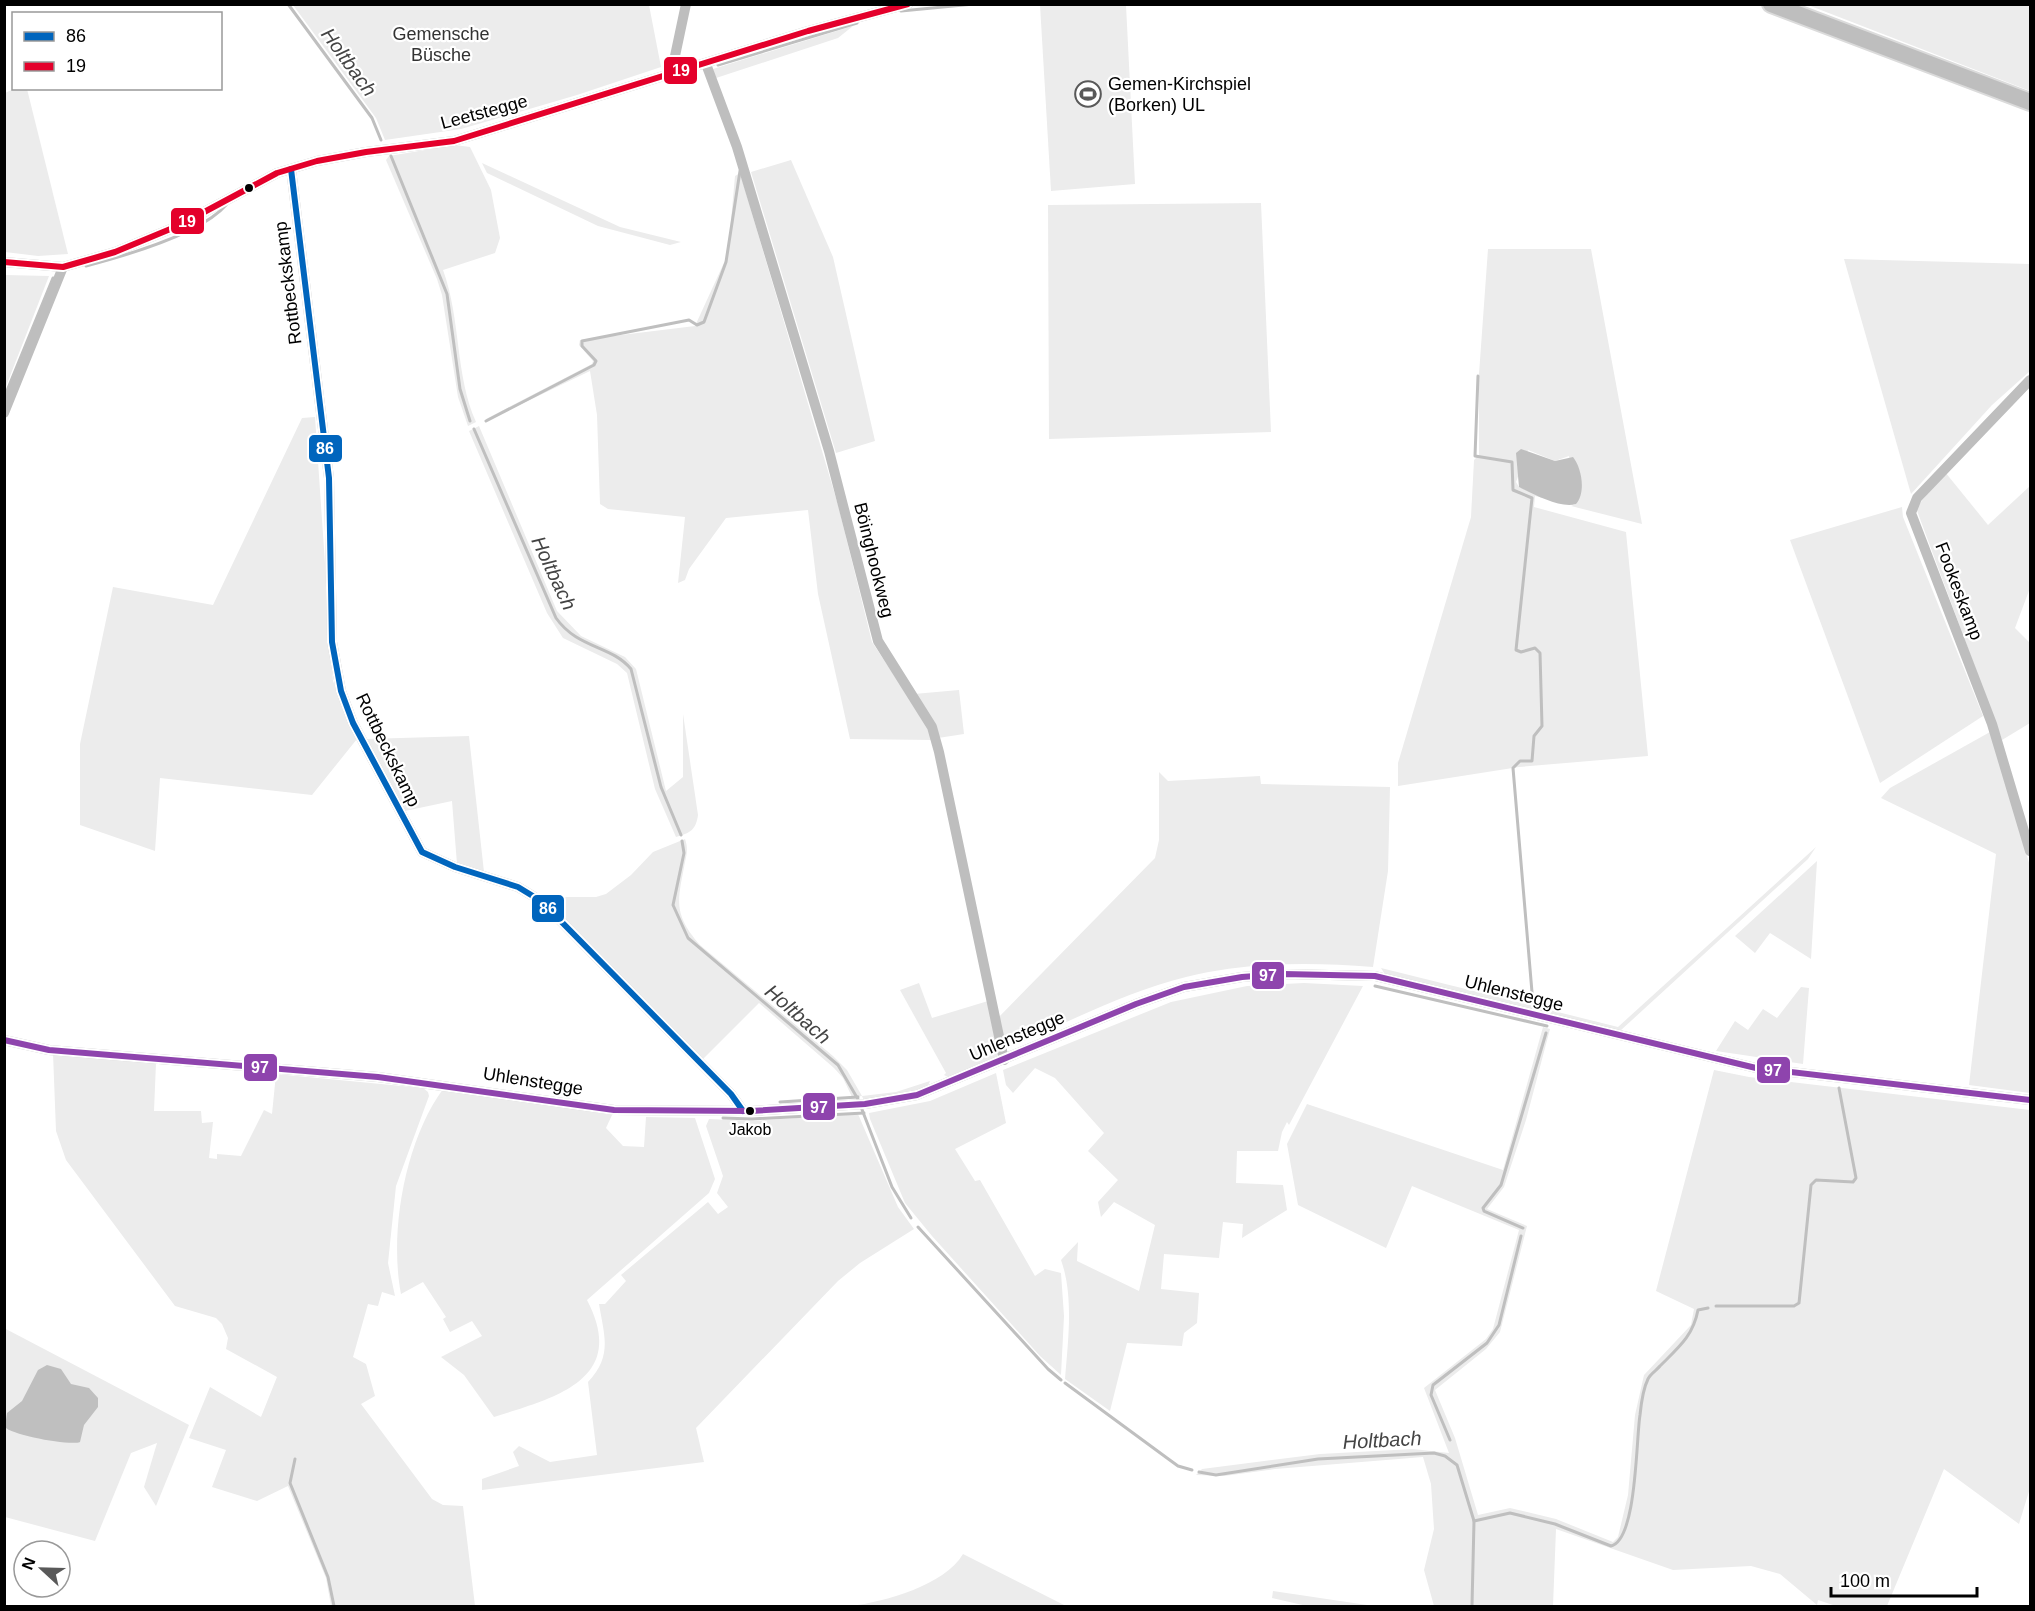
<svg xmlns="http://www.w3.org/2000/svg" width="2035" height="1611" viewBox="0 0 2035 1611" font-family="Arial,sans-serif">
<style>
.green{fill:#ececec}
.water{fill:#bfbfbf}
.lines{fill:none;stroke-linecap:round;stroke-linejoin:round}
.stream{stroke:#bfbfbf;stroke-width:3}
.primary-casing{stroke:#dbdbdb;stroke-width:20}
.minor{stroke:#bebebe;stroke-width:10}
.primary{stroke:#bebebe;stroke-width:16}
.bus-1-casing{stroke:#fff;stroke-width:10}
.bus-2-casing{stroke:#fff;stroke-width:10}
.bus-3-casing{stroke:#fff;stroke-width:10}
.bus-1{stroke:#0065bd;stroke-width:6}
.bus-2{stroke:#e4002b;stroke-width:6}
.bus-3{stroke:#8e44ad;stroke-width:6}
.bus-dot{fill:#000;stroke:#fff;stroke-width:2}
.labels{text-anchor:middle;stroke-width:4.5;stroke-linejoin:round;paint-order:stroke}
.bus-label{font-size:16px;fill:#000;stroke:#fff}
.park-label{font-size:18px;fill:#333;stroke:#fff}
.poi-label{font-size:18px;fill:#000;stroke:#fff;text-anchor:start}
.street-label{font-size:18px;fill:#000;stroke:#fff}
.water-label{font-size:20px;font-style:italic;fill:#444;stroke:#fff}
.line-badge{stroke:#fff;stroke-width:2}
.badge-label{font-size:16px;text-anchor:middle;font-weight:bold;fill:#fff}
</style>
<rect width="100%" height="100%" fill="#fff"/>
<g class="green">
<polygon points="293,5 649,5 661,67 577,95 461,129 385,140 376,118"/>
<polygon points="1040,5 1126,5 1135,184 1051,191"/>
<polygon points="1808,5 2030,5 2030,91"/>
<polygon points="853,26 838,38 716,78 713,69"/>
<polygon points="16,88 27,89 68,254 38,256 5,252 5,93"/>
<path d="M455,145L470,147L491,190L500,238L495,253L443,270C461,319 455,375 476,422L468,426L458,397L442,295L437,279L386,160L389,156Z"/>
<polygon points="791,160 833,257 875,441 836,453 751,172"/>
<polygon points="482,163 620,227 681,242 670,245 598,226 487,173"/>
<polygon points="740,173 838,505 872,642 929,728 934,740 850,739 818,594 808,510 726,518 689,569 685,580 678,583 685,517 608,509 600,504 597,415 590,371 486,421 486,419 592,364 593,361 579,345 580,340 695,326 728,254 735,176"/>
<polygon points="1261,203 1271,432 1049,439 1048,205"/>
<polygon points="1488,249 1591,249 1642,524 1571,506 1576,504 1569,456 1555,461 1528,450 1516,482 1519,487 1547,499 1535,496 1534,507 1626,532 1648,756 1519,767 1398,786 1398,763 1471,517 1474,460 1479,455 1479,374"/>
<polygon points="1844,259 2030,264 2030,371 1992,405 1911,494"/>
<polygon points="5,275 49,276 5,389 4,275"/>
<polygon points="315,417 333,681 357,739 312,795 160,778 155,851 80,825 80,744 113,587 213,605 302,418"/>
<path d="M479,426L557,611L581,636L625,657L636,669L666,791L683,777V714L698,815C696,830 690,833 676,837L655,789L627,673L617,664L563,638L547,613L469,431Z"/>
<polygon points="1945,472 1988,525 2030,486 2030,588 2015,628 2030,643 2030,723 2002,740 1916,508"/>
<polygon points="1902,507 1903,517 1983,716 1880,783 1790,540"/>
<polygon points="959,690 964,734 938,738 914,694"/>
<polygon points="1990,732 2030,866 2030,1093 1969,1085 1996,854 1881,798 1890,788"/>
<polygon points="469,736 484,872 457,864 452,801 405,811 366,739"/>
<path d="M1159,772L1168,781L1260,776L1261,784L1390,787L1388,871L1373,967C1310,962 1247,962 1186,977C1125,992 1065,1024 1007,1048L996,1020L1155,858L1159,840Z"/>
<path d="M685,839C688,847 687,854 685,862C678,900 672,913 700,945L833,1056L847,1070L862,1096L896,1092L930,1081L927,1088L864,1101L862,1096L852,1097L843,1078L834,1068L759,1003L700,1062L547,903L553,897H596L606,894L631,875L653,852Z"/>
<polygon points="1816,847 1808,859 1620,1031 1386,976 1381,968 1618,1027"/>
<polygon points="1817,861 1811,959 1770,933 1755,953 1735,936"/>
<polygon points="919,983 932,1018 988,1001 998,1055 996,1058 948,1077 944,1075 946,1073 900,990"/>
<path d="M1304,983L1363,986L1289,1125L1287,1122L1282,1132L1278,1151H1237L1236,1183L1283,1185L1287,1210L1242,1238L1243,1224L1223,1222L1219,1258L1164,1254L1161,1289L1199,1293L1197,1323L1184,1333L1182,1346L1127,1343L1110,1411L1065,1379C1068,1341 1074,1296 1061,1260L1078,1242L1077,1261L1139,1291L1155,1225L1114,1202L1101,1217L1098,1202L1118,1180L1088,1151L1104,1133L1055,1078L1035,1068L1013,1093L1006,1085L1003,1070L1171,1002L1247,986Z"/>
<polygon points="1801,987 1809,988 1803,1064 1716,1051 1735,1021 1748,1030 1763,1009 1777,1018"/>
<polygon points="1543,1027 1550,1029 1526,1120 1504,1187 1487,1209 1527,1226 1500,1332 1486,1349 1435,1390 1455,1438 1478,1515 1510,1508 1556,1519 1613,1542 1618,1537 1628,1495 1635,1415 1644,1375 1691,1325 1694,1309 1656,1291 1714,1070 1749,1077 2030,1110 2030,1488 2019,1524 1944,1469 1887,1606 1836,1606 1818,1600 1817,1605 1780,1574 1751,1566 1673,1570 1556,1529 1553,1606 1434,1606 1424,1570 1434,1529 1431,1484 1423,1457 1275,1469 1224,1476 1196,1475 1202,1469 1320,1454 1413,1449 1449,1453 1424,1388 1486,1339 1493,1329 1519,1230 1412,1186 1386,1248 1298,1205 1287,1144 1307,1104 1503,1170"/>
<polygon points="53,1053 156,1063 154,1111 201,1111 202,1123 213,1122 209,1158 217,1159 217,1154 241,1156 264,1110 272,1114 276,1074 423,1088 428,1092 429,1096 396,1186 388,1263 395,1296 382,1292 378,1306 368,1304 353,1357 366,1364 375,1396 361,1404 432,1499 443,1505 463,1506 475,1606 331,1606 326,1578 288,1486 257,1501 212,1487 226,1450 189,1438 210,1387 261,1417 277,1377 226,1349 228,1338 222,1324 216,1318 175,1306 66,1160 56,1131"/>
<polygon points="996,1073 1006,1123 955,1149 975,1181 980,1180 1035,1276 1045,1269 1061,1273 1064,1316 1061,1375 1040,1356 932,1236 905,1203 870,1119 869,1113 930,1101"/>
<path d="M443,1089L612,1115L606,1128L623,1146L644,1147L646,1117L695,1118L715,1179L709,1193L587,1300C629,1380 554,1398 494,1417L464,1375L441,1357L482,1336L472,1321L450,1332L443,1319L446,1317L423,1282L401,1294C389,1232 405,1141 443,1089Z"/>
<path d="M858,1114L898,1207L914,1229L860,1263L838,1281L696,1428L704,1462L482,1490V1479L519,1466L513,1452L519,1446L550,1462L597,1455L588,1382C613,1356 604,1335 599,1304H605L626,1281L621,1275L708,1202L718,1214L728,1207L717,1193L723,1176L706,1126L709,1119L752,1121Z"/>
<polygon points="4,1328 189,1425 156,1506 144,1487 157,1443 131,1453 95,1541 5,1517"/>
<path d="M963,1554L1066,1606H851C884,1602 945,1585 963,1554Z"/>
<polygon points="1273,1591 1367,1605 1377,1606 1307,1606 1272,1598"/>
</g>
<g class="water">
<path d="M1521,449L1555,461L1573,457C1582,468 1586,493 1576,504C1561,509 1533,494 1519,487L1516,453Z"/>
<path d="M47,1365L61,1369L71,1384L89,1388L98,1398V1407L84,1425L80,1442C70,1446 11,1435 5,1427L7,1413L22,1401L38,1370Z"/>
</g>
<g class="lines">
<g class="stream">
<polyline points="288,4 372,118 381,140"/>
<polyline points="901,11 974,4"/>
<polyline points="718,65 857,23"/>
<polyline points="391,156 447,294 460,389 470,421"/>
<path d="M86,266C124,256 201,234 226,205"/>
<polyline points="1478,376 1475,456 1512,462 1513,490 1532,498 1516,650 1521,652 1535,648 1540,653 1542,726 1534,736 1532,761 1520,761 1513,768 1533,1004 1534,1007 1549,1011"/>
<polyline points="4,398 53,278"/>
<polyline points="486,421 594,365 596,361 582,346 582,341 689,320 697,325 704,322 726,262 740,171"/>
<path d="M474,429L556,618C578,649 611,645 631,669L661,787L681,835"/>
<polyline points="682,841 684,853 673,905 688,938 838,1065 859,1101"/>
<polyline points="1375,986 1547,1026"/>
<polyline points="780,1102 858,1097"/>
<polyline points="861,1107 892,1187 911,1218"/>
<polyline points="723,1118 752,1119 864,1113"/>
<polyline points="918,1227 1048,1369 1061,1380"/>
<polyline points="1523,1228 1484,1211 1483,1208 1501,1185 1546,1033"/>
<polyline points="1716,1306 1794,1306 1799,1303 1811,1185 1816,1180 1853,1182 1856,1178 1839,1088"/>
<polyline points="1065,1383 1167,1458 1178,1466 1192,1470"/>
<polyline points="1450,1440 1431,1395 1433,1385 1487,1343 1499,1325 1521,1236"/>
<polyline points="295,1459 290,1483 328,1577 334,1606"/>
<polyline points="1199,1472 1216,1475 1318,1459 1434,1453 1445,1456 1457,1465 1474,1521 1472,1606"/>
<path d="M1474,1521L1510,1513L1555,1524L1611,1546C1637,1540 1636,1439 1640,1415C1641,1405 1643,1389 1648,1379C1650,1374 1657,1370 1660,1366C1679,1347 1693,1336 1698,1310L1708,1308"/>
</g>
<g class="primary-casing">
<polyline id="primary" points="1771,4 2030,102"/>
</g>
<g class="minor">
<polyline points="706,64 737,147 829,451 878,641 932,727 939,752 1004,1060"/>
<polyline points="677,71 675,56 686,4"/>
<polyline points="291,169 329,478 332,642 341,691 353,723 422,852 455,867 518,887 541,901 731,1094 743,1111"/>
<polyline points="4,262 63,267 115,252 180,225 277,173 317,161 366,152 454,141 808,31 908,4"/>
<polyline points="2030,380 1917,498 1911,513 1992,724 2030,851"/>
<polyline points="4,413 63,267"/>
<polyline points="4,1040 49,1050 378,1077 614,1110 751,1111 865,1104 917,1095 1136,1004 1184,987 1242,977 1284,974 1375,976 1756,1068 2030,1100"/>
</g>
<use href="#primary" class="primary"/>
<g class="bus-1-casing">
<polyline id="bus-1" points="291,169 329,478 332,642 341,691 353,723 422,852 455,867 518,887 541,901 731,1094 743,1111"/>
</g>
<g class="bus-2-casing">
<polyline id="bus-2" points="4,262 63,267 115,252 180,225 277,173 317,161 366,152 454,141 808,31 908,4"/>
</g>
<g class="bus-3-casing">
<polyline id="bus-3" points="4,1040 49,1050 378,1077 614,1110 751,1111 865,1104 917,1095 1136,1004 1184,987 1242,977 1284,974 1375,976 1756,1068 2030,1100"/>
</g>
<use href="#bus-1" class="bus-1"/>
<use href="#bus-2" class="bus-2"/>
<use href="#bus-3" class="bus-3"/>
</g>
<defs>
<g id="stadium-ring" transform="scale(1.35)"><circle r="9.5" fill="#fff" stroke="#595959" stroke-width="1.5"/><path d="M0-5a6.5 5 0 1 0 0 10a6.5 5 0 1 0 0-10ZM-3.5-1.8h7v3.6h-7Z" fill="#595959"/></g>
</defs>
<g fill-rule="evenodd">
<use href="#stadium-ring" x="1088" y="94"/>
</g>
<g class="bus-dot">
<circle cx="249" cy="188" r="5"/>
<circle cx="750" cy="1111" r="5"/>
</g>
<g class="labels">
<g class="bus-label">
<text x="750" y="1135">Jakob</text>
</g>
<g class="park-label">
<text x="441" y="40">Gemensche<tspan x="441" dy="21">Büsche</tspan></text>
</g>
<g class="poi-label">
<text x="1108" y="90">Gemen-Kirchspiel<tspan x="1108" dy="21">(Borken) UL</tspan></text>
</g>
<g class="street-label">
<text transform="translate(484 112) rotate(-15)" y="6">Leetstegge</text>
<text transform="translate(288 283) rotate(-97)" y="6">Rottbeckskamp</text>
<text transform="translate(874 560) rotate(76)" y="6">Böinghookweg</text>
<text transform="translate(1959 591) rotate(69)" y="6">Fookeskamp</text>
<text transform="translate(388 750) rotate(64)" y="6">Rottbeckskamp</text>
<text transform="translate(1514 993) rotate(14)" y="6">Uhlenstegge</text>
<text transform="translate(1017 1036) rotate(-23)" y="6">Uhlenstegge</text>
<text transform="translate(533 1081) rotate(9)" y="6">Uhlenstegge</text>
</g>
<g class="water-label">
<text transform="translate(349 62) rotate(54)" y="7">Holtbach</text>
<text transform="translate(554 573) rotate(65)" y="7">Holtbach</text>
<text transform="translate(798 1014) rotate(41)" y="7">Holtbach</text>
<text transform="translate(1382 1440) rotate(-3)" y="7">Holtbach</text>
</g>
</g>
<g class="line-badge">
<rect x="663" y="56" width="35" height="29" rx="6" fill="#e4002b"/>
<rect x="170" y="207" width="35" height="28" rx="6" fill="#e4002b"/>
<rect x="308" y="434" width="35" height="29" rx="6" fill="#0065bd"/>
<rect x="531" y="894" width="34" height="29" rx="6" fill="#0065bd"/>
<rect x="1251" y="961" width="34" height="29" rx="6" fill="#8e44ad"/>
<rect x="243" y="1053" width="35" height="29" rx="6" fill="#8e44ad"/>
<rect x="1756" y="1056" width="35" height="28" rx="6" fill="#8e44ad"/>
<rect x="802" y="1092" width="34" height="29" rx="6" fill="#8e44ad"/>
</g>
<g class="badge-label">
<text x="681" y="76">19</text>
<text x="187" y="227">19</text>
<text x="325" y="454">86</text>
<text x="548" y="914">86</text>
<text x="1268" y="981">97</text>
<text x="260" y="1073">97</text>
<text x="1773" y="1076">97</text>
<text x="819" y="1113">97</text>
</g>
<rect width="2035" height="1611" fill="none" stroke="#000000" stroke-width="12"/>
<rect x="12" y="12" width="210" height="78" fill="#ffffff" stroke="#999999" stroke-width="1.5"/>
<rect x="24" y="32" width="30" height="9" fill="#0065bd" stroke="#999999" stroke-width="1.5"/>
<text x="66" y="42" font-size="18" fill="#000000">86</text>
<rect x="24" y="62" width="30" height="9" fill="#e4002b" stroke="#999999" stroke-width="1.5"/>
<text x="66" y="72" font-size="18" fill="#000000">19</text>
<g transform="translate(42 1569) rotate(292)"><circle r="28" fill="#ffffff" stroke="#999999" stroke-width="1.5"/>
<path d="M0-4.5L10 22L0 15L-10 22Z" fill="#595959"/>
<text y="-9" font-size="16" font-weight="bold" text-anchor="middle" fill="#000000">N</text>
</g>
<path d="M1831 1587v9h146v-9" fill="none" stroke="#000000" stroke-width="3"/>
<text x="1840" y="1587" font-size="18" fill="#000000" stroke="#ffffff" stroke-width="4.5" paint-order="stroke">100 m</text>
</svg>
